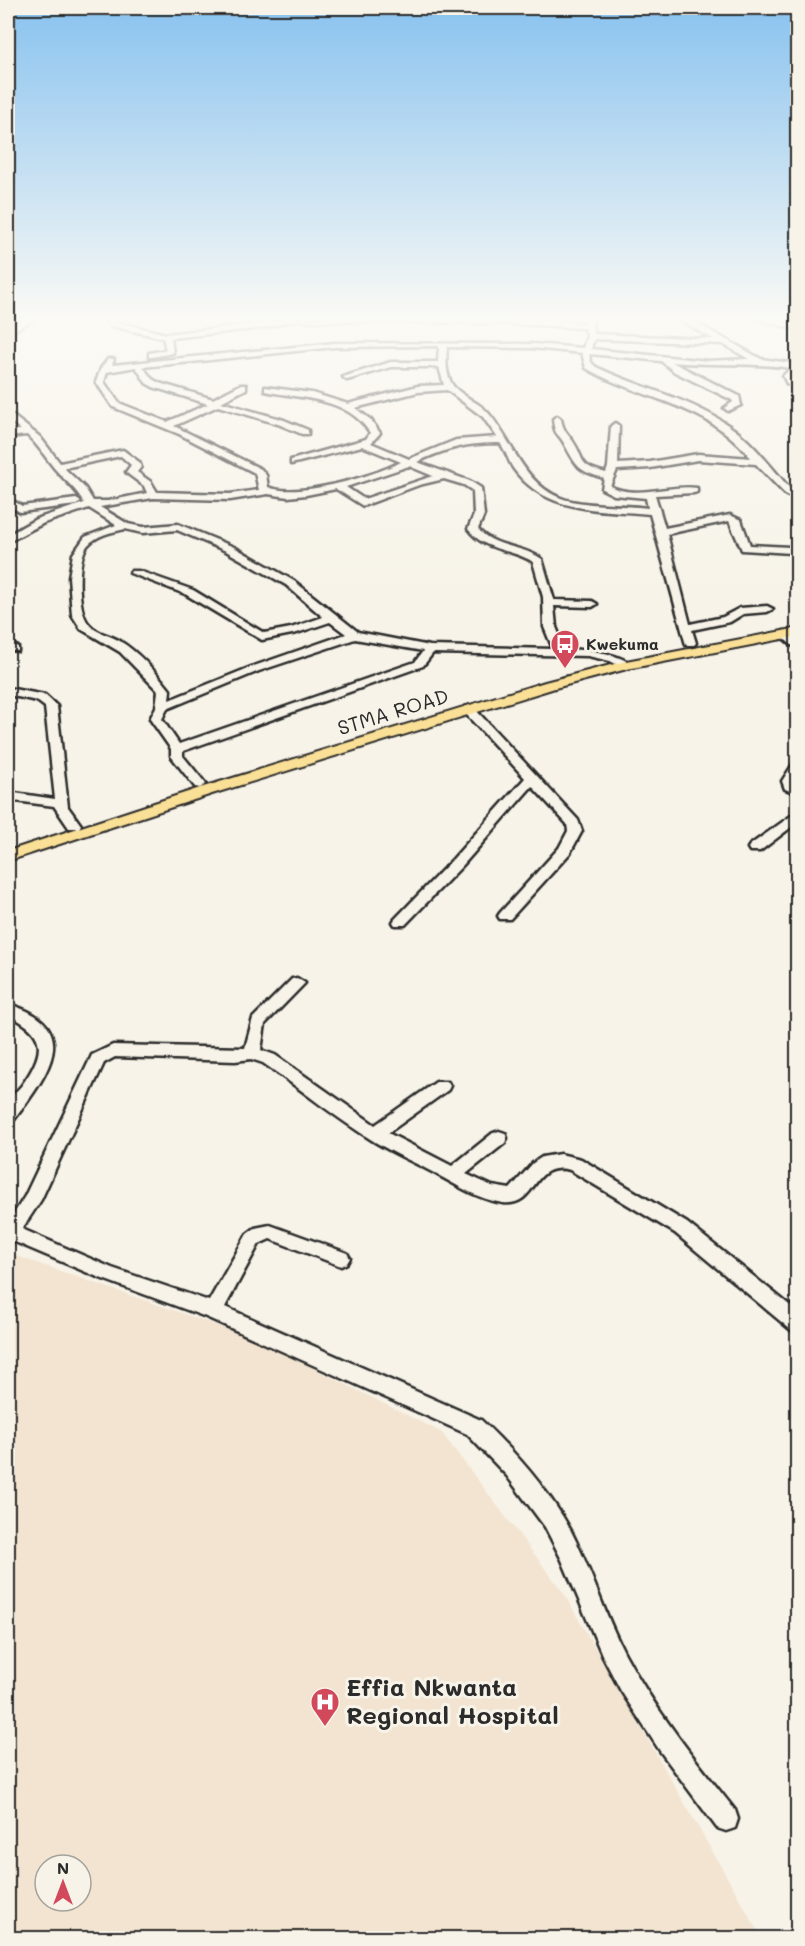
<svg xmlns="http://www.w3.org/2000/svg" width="805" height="1946" viewBox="0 0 805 1946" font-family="Mali,sans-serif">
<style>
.built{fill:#f2e4d0;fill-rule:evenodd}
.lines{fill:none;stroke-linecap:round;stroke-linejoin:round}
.minor-casing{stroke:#2b2b2b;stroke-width:5}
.major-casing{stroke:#2b2b2b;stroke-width:4}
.minor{fill:#f7f3e8;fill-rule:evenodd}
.major{fill:#fadf96;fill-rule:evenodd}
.labels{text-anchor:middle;stroke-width:6;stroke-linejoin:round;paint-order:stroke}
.far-poi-label{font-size:16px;font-weight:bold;fill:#2b2b2b;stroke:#f7f3e8;text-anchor:start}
.street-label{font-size:20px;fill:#2b2b2b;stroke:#f7f3e8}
.near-poi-label{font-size:24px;font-weight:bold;fill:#2b2b2b;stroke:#f7f3e8;text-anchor:start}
</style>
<rect width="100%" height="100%" fill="#f7f3e8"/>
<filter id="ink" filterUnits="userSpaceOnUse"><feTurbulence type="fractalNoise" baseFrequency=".0167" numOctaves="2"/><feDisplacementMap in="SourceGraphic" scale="12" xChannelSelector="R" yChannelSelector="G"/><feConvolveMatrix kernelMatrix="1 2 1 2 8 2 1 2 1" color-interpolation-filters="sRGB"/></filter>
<g filter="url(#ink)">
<path class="built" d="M8,1253L251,1337L441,1432L563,1592L762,1938H8ZM45,1865H81V1901H45Z"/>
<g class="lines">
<g class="minor-casing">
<g id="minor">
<polygon points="24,319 34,319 8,334 8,329"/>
<polygon points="105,319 114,319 117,322 166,334 300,319 263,328 171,338 173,353 152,357 149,357 149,353 166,350 163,338 111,326"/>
<path d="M300,319H504L585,323L586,319H594L592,326L594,334L713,339L679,319H689L761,359L798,364V371L791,376L798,382L797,388L787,384L783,376L791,368C751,362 712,366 672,362L739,396L741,405L728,411L724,408L733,402L732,400L675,372L661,361L590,354C588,359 592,364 596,367C642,389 694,399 735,430C757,447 774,471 792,491L798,493V500L786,495L756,464L698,460L650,468L617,470L610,486C636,500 670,484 697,488V492L694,493L655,495L665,528L730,515L741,520L750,545L790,547L798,540V551L791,553L742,550L729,521L667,534L690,624L723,617L740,608L767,606L773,609L767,612L743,614L730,622L692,630L696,643L694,645H686L650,514C599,509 546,514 513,468C508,460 506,451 500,443C467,443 447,448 417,462L470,481L481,488L484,515L478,529C494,548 522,545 542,559L554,600L592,601L597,604L592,607L554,606L556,627L565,649C588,650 610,651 630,663V667H622L610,661L588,656L433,653L423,666L183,751V756L206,784L200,788L195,787L171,756V749L150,719L156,707L158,691L120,652L81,629L72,615L69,577L73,554L85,537L116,525L89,508L44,523L8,542V535L36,519L84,503C77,489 65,481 55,469C46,458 38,445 27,435L8,437V431L21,430L8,419V412L40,437L60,463L123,450L139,462L141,467L137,472L151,482L157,492L230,494L259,490L255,473L179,434L113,407L96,382L101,368L108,359H114L112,365L335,343L532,344L583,348L587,336L585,328L495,323L304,321ZM594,339L723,344L749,359L708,361L591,349ZM439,346L438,362H391L343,377L347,380L391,367H439L444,385L418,386L348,404L312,393L265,387V391C302,399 348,397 370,433L366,439L291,460V464L362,446L401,462C373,476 297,499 268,487L266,475L261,469L174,426L218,406L278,424L302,434H308V430L284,420L221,402L246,389V385H240L213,399L159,383L152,379L143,367L335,347ZM447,347L532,348L582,353L586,368C642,401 707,402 751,458L698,454L650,462L618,464L619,426L615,423L611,426L608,467L606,473C576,465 586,460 572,440C566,432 563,430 561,419L557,416L553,419C555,438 558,431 565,445C577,467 578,471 604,478L602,489L614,495L646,498L648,508C624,505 582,506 561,498C524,484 513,443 490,415C481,403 464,398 454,387C445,376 446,359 447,347ZM136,367L146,383L153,387L208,404L167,422L119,403L104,382L107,372ZM447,390L483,417L497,437L456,440L409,459L371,443L380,433L371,420L355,408L418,392ZM121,456L131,465L126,472L128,474L144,486L147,493L108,501H93L85,488L64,468ZM409,466L433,476L364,499L346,487ZM444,479L464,485L473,491L474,515L468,529C485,552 511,548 533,562L543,597L544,627L553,649L430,646L358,632L294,581L234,547L178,524L143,527L128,524L100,507L153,498L230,500L268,494L288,497L306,495L336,489L363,506L419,485ZM125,529L143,533L177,530L226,551L286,585L323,617L291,628L264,633L193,590L139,571H131L130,573L185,594L262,640L297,633L330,622L346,634L251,667L169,700L170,690C156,672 139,653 120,641C110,635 95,633 88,623C77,609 77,560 87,546C96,535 112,532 125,529ZM355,639L423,651L415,662L179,744L162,719L167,709L259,671Z"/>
<polygon points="758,319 772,319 798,325 798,330"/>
<polygon points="8,498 22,506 76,499 81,502 76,505 20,512 8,505"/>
<polygon points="784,631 798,640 798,650 778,634"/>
<polygon points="8,642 18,647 18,651 8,650"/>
<polygon points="8,688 45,695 57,706 68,807 81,825 79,828 69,828 54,806 8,800 8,792 55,799 45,707 37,701 8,695"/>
<polygon points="469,706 473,707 578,820 582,831 570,853 510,919 500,919 498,916 500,913 559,848 568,831 567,824 532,786 463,865 405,925 395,925 393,922 395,919 453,859 525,778 465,713 465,707"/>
<polygon points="798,763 798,777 794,781 798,785 798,794 785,789 782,781 793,764"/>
<polygon points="798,811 798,822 760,851 750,851 748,848 750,845"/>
<path d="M297,978L305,983L265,1024L261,1050L275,1055L375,1125L436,1082H448L450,1086L448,1090L388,1133L452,1166L493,1133L499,1131L505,1133L507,1138L505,1143L466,1174L492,1186L510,1189L533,1163L542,1157L560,1154L581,1159L687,1223L798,1312V1332L791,1330L675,1233L570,1170C530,1160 539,1207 503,1203C479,1200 457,1185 436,1174C416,1163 395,1154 375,1142C337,1119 301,1089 263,1063L251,1059L235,1061L115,1057L104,1063L41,1200L22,1229L112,1268L209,1301L247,1234L255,1228L270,1225L347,1253L350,1258L347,1263L341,1266L270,1239L259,1244L225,1307L481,1420C515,1452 547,1488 570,1529C591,1569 604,1614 625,1654C655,1710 695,1760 735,1810L738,1819L735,1828L726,1831L717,1828L660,1751L621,1691L603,1657L562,1560L545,1527L507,1476L467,1434L206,1317L100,1278L8,1239V1223L25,1196L92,1055L113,1045L245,1048L253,1018L292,979Z"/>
<path d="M8,1004C86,1026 46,1077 14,1120L8,1122C7,1118 6,1109 8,1104C10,1097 18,1090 22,1085C46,1051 47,1033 8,1015Z"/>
</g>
</g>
<g class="major-casing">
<polygon id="major" points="798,628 798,636 627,669 555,688 212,794 8,861 8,851 200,788 545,682 626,661"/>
</g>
<use href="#minor" class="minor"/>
<use href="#major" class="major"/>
</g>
</g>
<linearGradient id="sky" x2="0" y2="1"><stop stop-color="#88c2ef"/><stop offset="0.54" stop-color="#fbfaf5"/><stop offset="1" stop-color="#fbfaf5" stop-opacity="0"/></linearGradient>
<rect width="805" height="592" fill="url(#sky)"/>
<defs>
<g id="bus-pin" transform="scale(1.5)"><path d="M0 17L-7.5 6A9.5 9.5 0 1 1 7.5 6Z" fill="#d1495b" stroke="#f7f3e8"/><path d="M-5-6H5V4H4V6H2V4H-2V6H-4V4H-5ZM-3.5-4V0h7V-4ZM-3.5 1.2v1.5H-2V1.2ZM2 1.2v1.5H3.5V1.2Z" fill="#fff"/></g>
<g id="hospital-pin" transform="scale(1.5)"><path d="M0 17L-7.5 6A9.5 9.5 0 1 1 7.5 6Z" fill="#d1495b" stroke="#f7f3e8"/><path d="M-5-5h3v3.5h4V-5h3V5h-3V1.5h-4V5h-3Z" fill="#fff"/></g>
</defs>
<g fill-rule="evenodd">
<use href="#bus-pin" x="565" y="644"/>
<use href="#hospital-pin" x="325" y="1702"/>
</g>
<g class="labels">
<g class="far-poi-label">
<text x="586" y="650">Kwekuma</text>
</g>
<g class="street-label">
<text transform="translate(393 712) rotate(-17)" y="7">STMA ROAD</text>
</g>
<g class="near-poi-label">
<text x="346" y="1696">Effia Nkwanta<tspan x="346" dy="28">Regional Hospital</tspan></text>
</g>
</g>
<rect width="805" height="1946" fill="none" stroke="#f7f3e8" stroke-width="30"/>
<rect x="15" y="15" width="775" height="1916" fill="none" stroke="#2b2b2b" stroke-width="2" filter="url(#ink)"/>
<g transform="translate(63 1883)"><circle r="28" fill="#f7f3e8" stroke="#a5a39c" stroke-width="1.5"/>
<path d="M0-4.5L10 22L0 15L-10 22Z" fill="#d1495b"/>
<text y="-9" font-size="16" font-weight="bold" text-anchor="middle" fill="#2b2b2b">N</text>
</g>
</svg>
